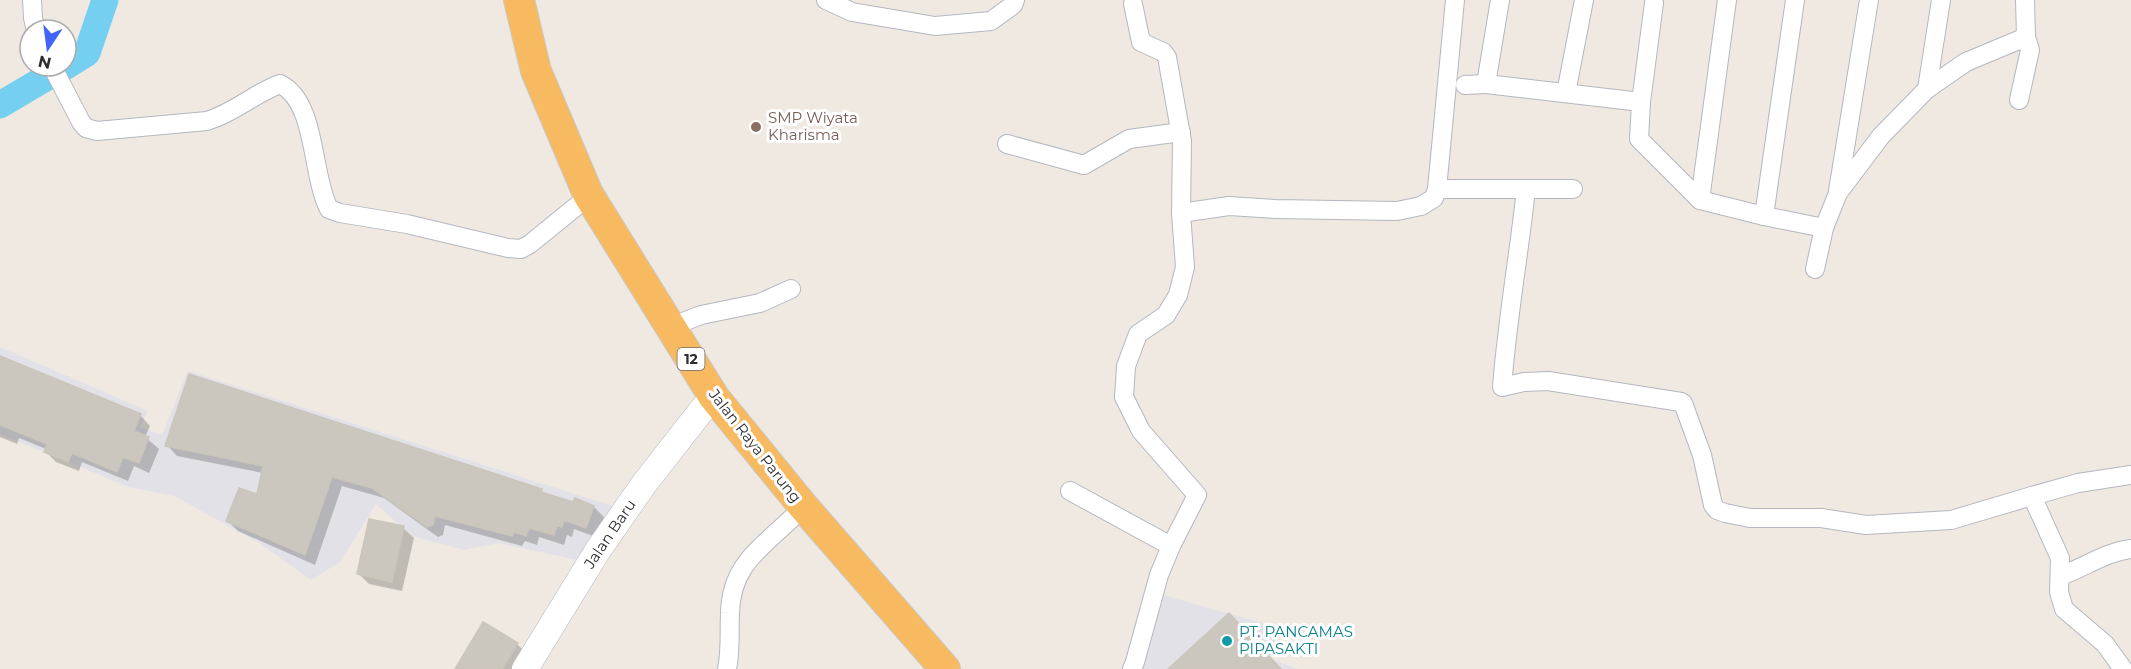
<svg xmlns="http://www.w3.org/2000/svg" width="2131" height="669" viewBox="0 0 2131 669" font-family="Montserrat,sans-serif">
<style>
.industrial{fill:#e3e1e8}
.shadow{fill:#0003}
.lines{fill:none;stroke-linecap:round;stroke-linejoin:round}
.river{stroke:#75cff0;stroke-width:27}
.building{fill:#cbc7bf;stroke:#cbc5ba;stroke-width:1.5}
.minor-casing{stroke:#b4b7c1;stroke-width:20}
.secondary-casing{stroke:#b4b7c1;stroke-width:27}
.trunk-casing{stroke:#c9c9c9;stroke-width:32}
.minor{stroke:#fff;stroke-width:18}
.secondary{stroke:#fff;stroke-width:26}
.trunk{stroke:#f8ba60;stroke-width:30}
.education-dot{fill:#8d6e63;stroke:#fff;stroke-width:2}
.culture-dot{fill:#0f9aa8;stroke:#fff;stroke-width:2}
.labels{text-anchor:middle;stroke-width:6;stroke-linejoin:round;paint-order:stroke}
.shield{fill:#fff;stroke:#6d6d6d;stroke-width:1.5}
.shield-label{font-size:14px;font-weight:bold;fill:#2e2e2e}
.education-label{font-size:15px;fill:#785e54;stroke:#fff;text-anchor:start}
.street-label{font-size:15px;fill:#2e2e2e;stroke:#fff}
.culture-label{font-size:15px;fill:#0d838f;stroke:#fff;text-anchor:start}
</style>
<rect width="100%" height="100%" fill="#efe9e1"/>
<g class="industrial">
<polygon points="0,347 148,411 140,427 162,435 188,371 613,506 578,560 498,543 464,550 412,536 376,504 340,562 311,580 258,542 174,496 129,487 0,434"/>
<polygon points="1145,590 1280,628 1269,658 1298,669 1122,669"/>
</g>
<g class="shadow">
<polygon points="0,358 140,415 150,426 145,437 159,449 149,473 134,466 128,481 82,462 79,471 56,462 45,451 46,449 19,438 17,444 0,437"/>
<polygon points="167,445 541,490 547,496 574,504 576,500 594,507 604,517 596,537 574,529 572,537 567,535 564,545 539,537 537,545 525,541 522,546 445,525 443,535 438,537 384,498 342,486 315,565 238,531 228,521 259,496 263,473 177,456"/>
<polygon points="403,528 414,538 402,591 369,584 359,574"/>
<polygon points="517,644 527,654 518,669 456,669"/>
</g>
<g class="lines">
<g class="river">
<polyline points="66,66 87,53 105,0"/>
<polyline points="0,105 66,66"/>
</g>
</g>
<g class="building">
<polygon points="0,356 141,414 134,431 149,437 139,463 123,457 117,472 72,453 68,462 44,452 47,444 0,425"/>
<polygon points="189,374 542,489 541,492 573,502 575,498 594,506 586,528 564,520 562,527 557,526 554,535 529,528 526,536 514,532 512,536 435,516 433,525 427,527 372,488 332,477 305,555 226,521 239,488 257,494 263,466 165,446"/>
<polygon points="369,519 404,526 392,582 357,574"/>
<polygon points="1229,613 1281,669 1168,669"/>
<polygon points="483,622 518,643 502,669 455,669"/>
</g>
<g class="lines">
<g class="minor-casing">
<g id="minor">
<polyline points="32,0 33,18 36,30"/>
<polyline points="826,0 852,12 935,26 991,21 1013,5 1015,0"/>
<polyline points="1500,0 1486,84 1641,102"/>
<polyline points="1654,3 1641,102 1639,139 1700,200 1764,216 1824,228"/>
<polyline points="1133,4 1141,42 1163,52 1167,57 1182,141 1181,213"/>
<path d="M52,66L81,122L86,128L97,131L207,121C236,112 253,94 280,84C317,102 311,175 329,209L340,213L407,224L508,248L521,249L530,244L578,205"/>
<polyline points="1465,85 1486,84"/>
<polyline points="1927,89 1941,0"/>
<polyline points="1566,93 1584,0"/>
<polyline points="2019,100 2030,50 2026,37 2025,0"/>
<polyline points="1007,144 1084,165 1129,139 1181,132"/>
<polyline points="1437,189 1573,189"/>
<path d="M1526,189C1519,255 1507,321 1502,387L1524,382L1548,381L1681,402L1683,403L1702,455L1713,505L1717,510L1725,513L1750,518H1821L1866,525L1951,520L2032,496"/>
<polyline points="1838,191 1869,0"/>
<polyline points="1700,200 1727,0"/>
<polyline points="1764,216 1795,0"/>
<polyline points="1815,269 1824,228 1838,193 1881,136 1927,89 1966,62 2026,37"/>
<polyline points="670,327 701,315 760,303 791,289"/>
<polyline points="1070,491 1171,546"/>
<path d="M2060,576C2084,568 2105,552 2131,549"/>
<path d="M727,669C731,650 729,632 730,613C731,565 761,548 792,518"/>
<polyline points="1132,669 1135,662 1159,575 1171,546 1197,495 1141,431 1124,397 1126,366 1138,334 1166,315 1178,295 1185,267 1181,213 1229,206 1275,209 1397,211 1421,206 1434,198 1437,189 1455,0"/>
<polyline points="2123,669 2105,644 2064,609 2059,592 2060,558 2032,496 2078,483 2131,475"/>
</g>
</g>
<g class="secondary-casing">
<polyline id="secondary" points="525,669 598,550 644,484 705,406"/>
</g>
<g class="trunk-casing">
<polyline id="trunk" points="519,0 536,71 588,194 714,397 803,506 945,669"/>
</g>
<use href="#minor" class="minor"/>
<use href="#secondary" class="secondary"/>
<use href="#trunk" class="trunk"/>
</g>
<circle class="education-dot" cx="756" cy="127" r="6"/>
<circle class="culture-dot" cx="1227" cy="641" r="6"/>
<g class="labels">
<rect class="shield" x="677.5" y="348" width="27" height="22" rx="4.5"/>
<g class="shield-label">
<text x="691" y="364">12</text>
</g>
<g class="education-label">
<text x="768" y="123">SMP Wiyata<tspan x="768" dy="17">Kharisma</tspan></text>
</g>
<g class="street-label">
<text transform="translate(755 446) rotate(52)" y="5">Jalan Raya Parung</text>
<text transform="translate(610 534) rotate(-56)" y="5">Jalan Baru</text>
</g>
<g class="culture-label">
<text x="1239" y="637">PT. PANCAMAS<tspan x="1239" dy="17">PIPASAKTI</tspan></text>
</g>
</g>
<g transform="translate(48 48) rotate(193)"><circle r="28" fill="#ffffff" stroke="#ababab" stroke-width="1.5"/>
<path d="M0-4.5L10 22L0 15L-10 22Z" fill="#4264fb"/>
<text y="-9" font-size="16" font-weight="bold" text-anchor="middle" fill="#2e2e2e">N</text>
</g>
</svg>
